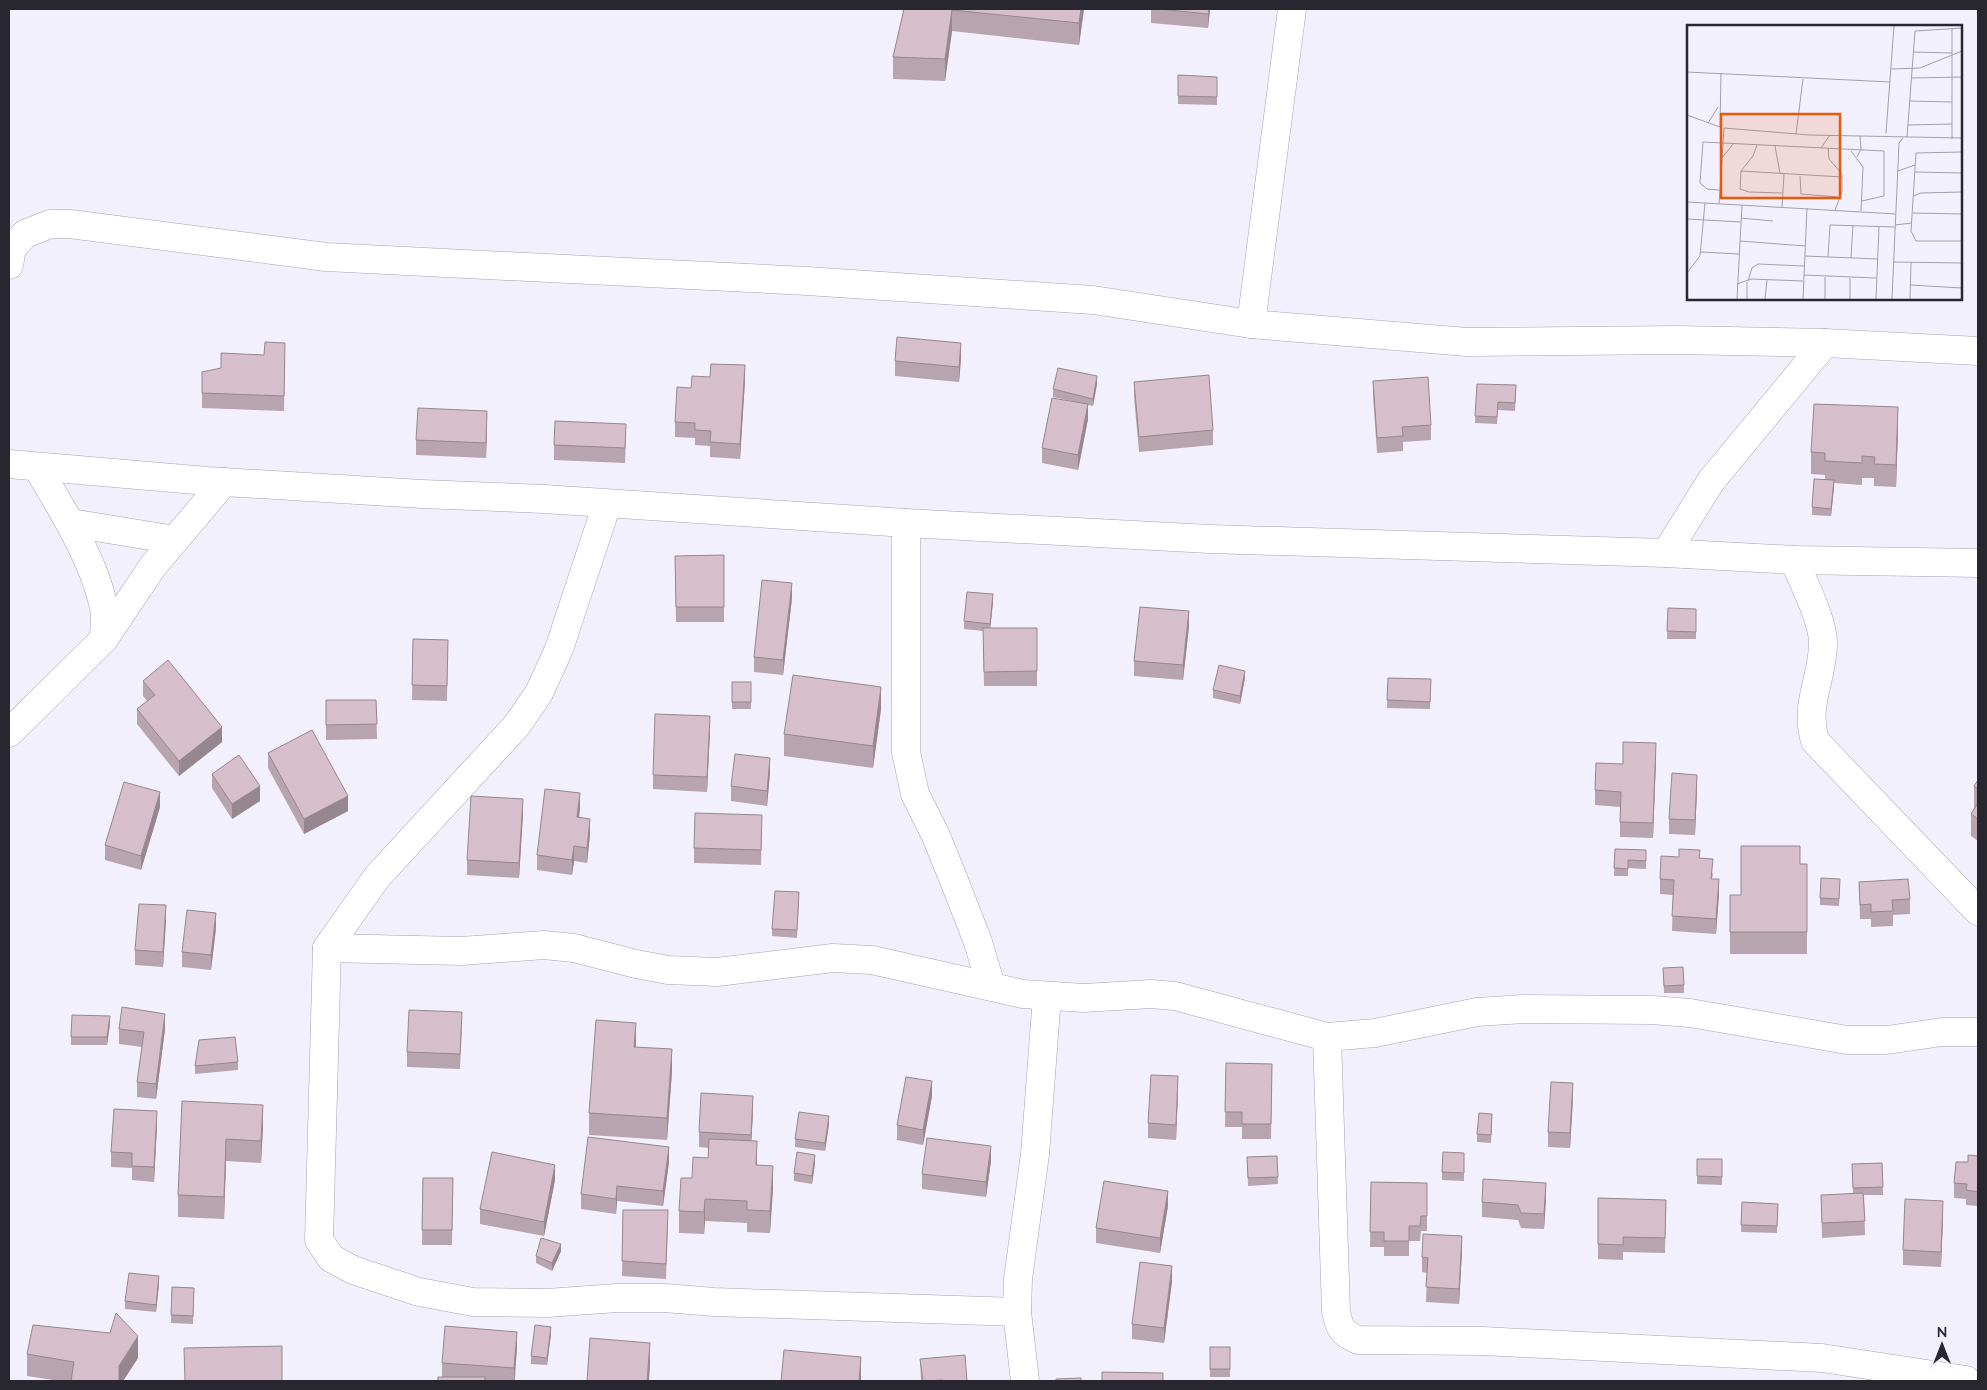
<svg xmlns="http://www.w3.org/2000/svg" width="1987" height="1390" viewBox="0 0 1987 1390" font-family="Mulish,sans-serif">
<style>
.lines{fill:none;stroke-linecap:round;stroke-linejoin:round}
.minor-casing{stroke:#a6a1b5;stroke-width:29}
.minor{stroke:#fff;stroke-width:28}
.wall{fill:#b8a4ae}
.shaded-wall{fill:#96868d}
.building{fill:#d6bfca;stroke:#96868d}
.inset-road{fill:none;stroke:#a29faa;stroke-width:1}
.view{fill:#e8590c;fill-opacity:0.15;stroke:#e8590c;stroke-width:2.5}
.inset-edge{fill:none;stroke:#28262e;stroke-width:2.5}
</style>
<rect width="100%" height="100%" fill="#f3f0fd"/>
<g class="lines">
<g class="minor-casing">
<g id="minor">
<polyline points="9,265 12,248 25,234 50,224 70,224 326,257 807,281 1093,300 1251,324 1467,342 1678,340 1825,343 1978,351"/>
<polyline points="1251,324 1292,9"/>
<polyline points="9,464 207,481 422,494 544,499 906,523 1210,539 1666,553 1794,560 1978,563"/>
<path d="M37,467C62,509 94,560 104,608C106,618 104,629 104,639"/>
<polyline points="607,504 559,649 539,693 517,725 377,877 327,948 319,1240 331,1258 353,1270 419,1292 473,1302 547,1303 617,1298 665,1298 714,1302 1017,1312"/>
<polyline points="71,523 175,540"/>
<polyline points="906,523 906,752 915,794 936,836 955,883 978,942 991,986"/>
<polyline points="1666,553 1711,481 1825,343"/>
<path d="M1794,560C1803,582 1823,620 1823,643C1823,679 1804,703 1815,741L1978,911"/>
<polyline points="9,733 104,639 153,566 224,482"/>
<polyline points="327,948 461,951 544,945 574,948 636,964 668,970 717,972 833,958 872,960 1023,994 1084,998 1151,994 1175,996 1327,1037 1375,1033 1477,1012 1524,1009 1652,1010 1690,1013 1847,1040 1887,1040 1942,1032 1978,1032"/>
<path d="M1327,1037L1336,1311C1339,1328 1342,1333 1358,1340L1483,1341L1822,1358L1966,1380"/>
<polyline points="1025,1381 1017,1312 1018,1279 1035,1154 1047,996"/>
</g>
</g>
<use href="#minor" class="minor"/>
</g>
<g class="wall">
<polygon points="904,9 1084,9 1079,45 952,31 945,81 893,79 893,57"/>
<polygon points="1151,9 1210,9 1208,28 1151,23"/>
<polygon points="1178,75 1217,77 1217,105 1178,104"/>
<polygon points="285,358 284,411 202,408 202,372"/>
<polygon points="961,358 959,382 895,376 895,361"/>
<polygon points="710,377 745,380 740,459 710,457 710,446 695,445 695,438 675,437 675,422 691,388"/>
<polygon points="1373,381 1431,425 1431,440 1403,442 1403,451 1377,453 1373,396"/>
<polygon points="1134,382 1213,430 1213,445 1139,452 1134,397"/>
<polygon points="1097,384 1093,406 1088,405 1088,419 1078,470 1042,463 1042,448 1076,402 1053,397 1053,389"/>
<polygon points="1477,384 1516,393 1515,411 1498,410 1497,424 1475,423"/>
<polygon points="487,426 486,458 416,455 416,440"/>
<polygon points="1898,429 1896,487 1874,486 1874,478 1862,478 1862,485 1834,483 1831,516 1812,515 1812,507 1825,479 1825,475 1811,474 1811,452"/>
<polygon points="626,439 625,463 554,460 554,445"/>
<polygon points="724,555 724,622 676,622 675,556"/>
<polygon points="792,598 783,675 754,672 754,657"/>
<polygon points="993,602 990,628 1037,628 1037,686 984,686 983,631 964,629 964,621"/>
<polygon points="1668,608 1696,609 1696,639 1667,639"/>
<polygon points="1189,626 1183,680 1134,676 1134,661"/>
<polygon points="413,639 448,640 447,701 412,700"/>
<polygon points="1245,678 1240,704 1213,698 1213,690"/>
<polygon points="1388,678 1431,679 1430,709 1387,708"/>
<polygon points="143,681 222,742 179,776 137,724 137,709 147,701 143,696"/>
<rect x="732" y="682" width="19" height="27"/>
<polygon points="326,700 376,700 377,739 326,740"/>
<polygon points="881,709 873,768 784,756 784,734"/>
<polygon points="710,731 707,792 653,789 653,775"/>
<polygon points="268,753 348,811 304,834 268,768"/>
<polygon points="1656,758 1653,838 1620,837 1620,807 1595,805 1595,790 1623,764"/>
<polygon points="770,773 767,806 731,801 731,786"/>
<polygon points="212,774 260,801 232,819 212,788"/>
<polygon points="1978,780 1978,841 1971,836 1971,814 1974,808 1974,786"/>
<polygon points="1697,789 1695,835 1669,834 1669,819"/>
<polygon points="160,807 141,870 105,860 105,845"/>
<polygon points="580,808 579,818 590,834 587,863 574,861 572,875 537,870 537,855"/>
<polygon points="523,814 519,878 467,875 467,860"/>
<polygon points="762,830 761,865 694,863 694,848"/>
<polygon points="1615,849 1646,850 1646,869 1628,868 1628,876 1614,876"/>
<polygon points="1700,858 1713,874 1712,879 1719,894 1716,934 1672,931 1673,895 1660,894 1660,879"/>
<polygon points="1800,864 1807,864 1807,954 1730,954 1730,895 1741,895"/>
<polygon points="1859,882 1910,899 1910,914 1893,915 1893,926 1871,927 1871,919 1860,919"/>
<polygon points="1840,886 1839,906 1820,905 1820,898"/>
<polygon points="799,900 797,938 772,936 772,929"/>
<polygon points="166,920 163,967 135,965 135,950"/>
<polygon points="216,928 211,970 182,967 182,952"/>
<polygon points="1663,968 1684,985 1684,993 1664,993"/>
<polygon points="110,1024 107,1045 71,1045 71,1037"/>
<polygon points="462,1026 460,1069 407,1067 407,1052"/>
<polygon points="119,1029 165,1029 156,1099 137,1097 137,1082 142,1047 119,1044"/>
<polygon points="635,1047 672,1071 667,1140 589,1135 589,1113"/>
<polygon points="238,1062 238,1070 195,1074 195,1066"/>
<polygon points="1226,1063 1272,1064 1271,1139 1242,1139 1242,1127 1225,1127"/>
<polygon points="1178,1091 1176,1140 1148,1138 1148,1123"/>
<polygon points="932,1096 923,1145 897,1140 897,1125"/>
<polygon points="1573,1098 1570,1148 1548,1147 1548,1132"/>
<polygon points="182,1101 263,1127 261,1163 226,1161 224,1219 178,1217 178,1195"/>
<polygon points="753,1111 751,1141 757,1165 773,1188 770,1233 747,1232 747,1223 705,1221 704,1234 679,1233 679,1211 692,1178 708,1158 709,1148 699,1147 699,1132"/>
<polygon points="1492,1122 1491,1143 1477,1142 1477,1134"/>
<polygon points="829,1124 825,1151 795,1147 795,1139"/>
<polygon points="157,1126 154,1182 132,1180 132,1168 111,1167 111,1152"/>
<polygon points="1464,1153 1464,1181 1442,1180 1442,1172"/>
<polygon points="1277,1156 1278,1184 1248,1186 1247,1157"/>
<polygon points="1978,1156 1978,1206 1966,1205 1966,1199 1954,1198 1954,1183 1968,1162"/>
<polygon points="1697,1159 1722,1159 1722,1185 1697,1184"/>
<polygon points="991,1161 986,1197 922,1189 922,1174"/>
<polygon points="669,1162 663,1206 617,1201 616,1214 581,1209 581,1194"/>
<polygon points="815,1163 812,1184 794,1181 794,1173"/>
<polygon points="1882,1163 1883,1195 1864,1195 1865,1235 1822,1238 1821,1195 1853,1194 1852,1164"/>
<polygon points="423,1178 453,1178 452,1245 422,1245"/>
<polygon points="555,1180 544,1236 480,1224 480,1209"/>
<polygon points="1371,1182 1427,1183 1427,1231 1421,1231 1420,1241 1409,1241 1409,1256 1384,1256 1384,1247 1370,1247"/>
<polygon points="1546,1198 1544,1229 1521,1228 1518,1220 1482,1217 1482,1202"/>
<polygon points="1598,1198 1666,1200 1665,1253 1623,1252 1623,1260 1598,1259"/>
<polygon points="1742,1202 1778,1204 1777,1233 1741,1232"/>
<polygon points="1168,1206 1160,1253 1096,1243 1096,1228"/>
<polygon points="623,1210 668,1225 666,1279 622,1276"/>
<polygon points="1943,1216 1941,1267 1903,1265 1903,1250"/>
<polygon points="561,1251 552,1271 536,1263 536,1256"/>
<polygon points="1462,1251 1459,1304 1426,1302 1427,1273 1422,1272 1422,1257"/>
<polygon points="1172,1281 1164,1343 1132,1339 1132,1324"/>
<polygon points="159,1284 156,1312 125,1309 125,1301"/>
<polygon points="172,1287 194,1288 193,1324 171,1323"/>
<polygon points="551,1334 547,1365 531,1364 531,1356"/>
<polygon points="517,1347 515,1381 438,1381 442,1377 442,1363"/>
<rect x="1210" y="1347" width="20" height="30"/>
<polygon points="27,1354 138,1358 123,1381 59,1381 27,1376"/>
<polygon points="920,1359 967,1381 921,1381"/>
</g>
<g class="shaded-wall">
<polygon points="1081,9 1084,9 1079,45 1079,23"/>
<polygon points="1209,9 1210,9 1208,28 1208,14"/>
<polygon points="952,10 952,31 945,81 945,59"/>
<polygon points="961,343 961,358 959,382 959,367"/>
<polygon points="745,365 745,380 740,459 740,444"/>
<polygon points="1097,376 1097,384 1093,406 1093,399"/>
<polygon points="1088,404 1088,419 1078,470 1078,455"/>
<polygon points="1898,407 1898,429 1896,487 1896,465"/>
<polygon points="487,411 487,426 486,458 486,443"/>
<polygon points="1834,480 1834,488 1831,516 1831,509"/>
<polygon points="792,583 792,598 783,675 783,660"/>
<polygon points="993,594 993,602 990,631 990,624"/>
<polygon points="1189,611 1189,626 1183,680 1183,665"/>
<polygon points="1245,671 1245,678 1240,704 1240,696"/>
<polygon points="881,687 881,709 873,768 873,746"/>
<polygon points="710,716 710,731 707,792 707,777"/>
<polygon points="222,727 222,742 179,776 179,761"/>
<polygon points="1656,743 1656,758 1653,838 1653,823"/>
<polygon points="770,758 770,773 767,806 767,791"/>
<polygon points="1697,775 1697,789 1695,835 1695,820"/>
<polygon points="260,786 260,801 232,819 232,804"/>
<polygon points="160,792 160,807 141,870 141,856"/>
<polygon points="580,793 580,808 577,832 577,817"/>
<polygon points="348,796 348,811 304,834 304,819"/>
<polygon points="523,799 523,814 519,878 519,863"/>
<polygon points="590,819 590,834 587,863 587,848"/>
<polygon points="574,846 574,861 572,875 572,860"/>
<polygon points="1719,879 1719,894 1716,934 1716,919"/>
<polygon points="166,905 166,920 163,967 163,952"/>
<polygon points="216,913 216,928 211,970 211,955"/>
<polygon points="165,1014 165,1029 156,1099 156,1084"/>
<polygon points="110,1016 110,1024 107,1045 107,1037"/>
<polygon points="636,1023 636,1045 634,1069 634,1047"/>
<polygon points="672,1049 672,1071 667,1140 667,1118"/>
<polygon points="1178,1076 1178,1091 1176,1140 1176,1125"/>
<polygon points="932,1081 932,1096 923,1145 923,1130"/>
<polygon points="1573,1083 1573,1098 1570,1148 1570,1133"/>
<polygon points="753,1096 753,1111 751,1150 751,1135"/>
<polygon points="263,1105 263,1127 261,1163 261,1141"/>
<polygon points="157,1111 157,1126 154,1182 154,1167"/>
<polygon points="829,1116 829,1124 825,1151 825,1143"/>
<polygon points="226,1139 226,1161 224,1219 224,1197"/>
<polygon points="757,1141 757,1163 756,1187 756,1165"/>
<polygon points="991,1146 991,1161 986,1197 986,1182"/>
<polygon points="669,1147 669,1162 663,1206 663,1191"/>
<polygon points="815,1155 815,1163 812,1184 812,1176"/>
<polygon points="555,1165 555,1180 544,1236 544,1222"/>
<polygon points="773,1166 773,1188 770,1233 770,1211"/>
<polygon points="1546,1183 1546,1198 1544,1229 1544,1214"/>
<polygon points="617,1186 617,1201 616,1214 616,1199"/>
<polygon points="1168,1191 1168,1206 1160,1253 1160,1238"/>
<polygon points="705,1199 705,1221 704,1234 704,1212"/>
<polygon points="1943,1201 1943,1216 1941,1267 1941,1252"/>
<polygon points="1462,1236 1462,1251 1459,1304 1459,1289"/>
<polygon points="561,1244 561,1251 552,1271 552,1263"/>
<polygon points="1172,1266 1172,1281 1164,1343 1164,1328"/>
<polygon points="159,1276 159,1284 156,1312 156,1305"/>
<polygon points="551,1327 551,1334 547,1365 547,1358"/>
<polygon points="517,1332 517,1347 514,1381 514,1368"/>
<polygon points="138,1336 138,1358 123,1381 119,1381 119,1366"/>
<polygon points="650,1343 650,1365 649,1381 647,1381"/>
<polygon points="861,1357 861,1381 859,1381"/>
</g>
<g class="building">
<polygon points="904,9 1081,9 1079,23 952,10 945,59 893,57"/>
<polygon points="1159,9 1209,9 1208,14"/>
<polygon points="1178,75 1217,77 1217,97 1178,96"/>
<polygon points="897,337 961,343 959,367 895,361"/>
<polygon points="265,342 285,343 284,396 202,393 202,372 221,368 221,353 264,355"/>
<polygon points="711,364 745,365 740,444 710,442 711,431 695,430 695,423 675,422 677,387 691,388 692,376 710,377"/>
<polygon points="1058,368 1097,376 1093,399 1053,389"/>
<polygon points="1209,375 1213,430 1139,437 1134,382"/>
<polygon points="1428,377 1431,425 1402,427 1403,436 1377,438 1373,381"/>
<polygon points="1477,384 1516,385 1515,403 1498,402 1497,417 1475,416"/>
<polygon points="1052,398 1088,404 1078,455 1042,448"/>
<polygon points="1814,404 1898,407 1896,465 1874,464 1875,457 1862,456 1862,463 1825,461 1825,453 1811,452"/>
<polygon points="418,408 487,411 486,443 416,440"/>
<polygon points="555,421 626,424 625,448 554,445"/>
<polygon points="1814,479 1834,480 1831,509 1812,507"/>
<polygon points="724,555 724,607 676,607 675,556"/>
<polygon points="762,580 792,583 783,660 754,657"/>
<polygon points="967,592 993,594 990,624 964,621"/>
<polygon points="1140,607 1189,611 1183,665 1134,661"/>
<polygon points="1668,608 1696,609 1696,632 1667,631"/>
<polygon points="983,628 1037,628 1037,671 984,672"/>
<polygon points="413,639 448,640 447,686 412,685"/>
<polygon points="168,660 222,727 179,761 137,709 155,695 143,681"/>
<polygon points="1219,665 1245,671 1240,696 1213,690"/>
<polygon points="793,675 881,687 873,746 784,734"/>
<polygon points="1388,678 1431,679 1430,702 1387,700"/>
<rect x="732" y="682" width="19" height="20"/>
<polygon points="326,700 376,700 377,724 326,725"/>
<polygon points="655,714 710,716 707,777 653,775"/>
<polygon points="312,730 348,796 304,819 268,753"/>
<polygon points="1623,742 1656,743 1653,823 1620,822 1621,792 1595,790 1596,763 1623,764"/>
<polygon points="735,754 770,758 767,791 731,786"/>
<polygon points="239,755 260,786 232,804 212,774"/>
<polygon points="1672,773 1697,775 1695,820 1669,819"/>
<polygon points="1978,780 1978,789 1974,786"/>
<polygon points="124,782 160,792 141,856 105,845"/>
<polygon points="545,789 580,793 577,817 590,819 587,848 574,846 572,860 537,855"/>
<polygon points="471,796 523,799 519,863 467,860"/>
<polygon points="1978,803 1978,819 1971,814"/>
<polygon points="695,813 762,815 761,850 694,848"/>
<polygon points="1741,846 1800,846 1800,864 1807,864 1807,932 1730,932 1730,895 1741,895"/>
<polygon points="1615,849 1646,850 1646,861 1628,860 1628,869 1614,868"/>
<polygon points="1679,849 1700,850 1699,858 1713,859 1711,879 1719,879 1716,919 1672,916 1674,880 1660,879 1661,856 1679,857"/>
<polygon points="1821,878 1840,879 1839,899 1820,898"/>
<polygon points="1908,879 1910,899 1892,900 1893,911 1871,912 1871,904 1860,905 1859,882"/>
<polygon points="775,891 799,892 797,930 772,929"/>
<polygon points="139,904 166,905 163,952 135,950"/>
<polygon points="187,910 216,913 211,955 182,952"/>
<polygon points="1683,967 1684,985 1664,986 1663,968"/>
<polygon points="122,1007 165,1014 156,1084 137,1082 144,1032 119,1029"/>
<polygon points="409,1010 462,1012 460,1054 407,1052"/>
<polygon points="72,1015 110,1016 107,1037 71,1037"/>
<polygon points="596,1020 636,1023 634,1047 672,1049 667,1118 589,1113"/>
<polygon points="235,1037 238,1062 195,1066 199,1040"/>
<polygon points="1226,1063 1272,1064 1271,1124 1242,1124 1242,1112 1225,1112"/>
<polygon points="1151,1075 1178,1076 1176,1125 1148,1123"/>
<polygon points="906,1077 932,1081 923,1130 897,1125"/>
<polygon points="1551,1082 1573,1083 1570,1133 1548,1132"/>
<polygon points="701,1093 753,1096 751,1135 699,1132"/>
<polygon points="182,1101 263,1105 261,1141 226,1139 224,1197 178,1195"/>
<polygon points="114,1109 157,1111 154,1167 132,1166 132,1153 111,1152"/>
<polygon points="799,1112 829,1116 825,1143 795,1139"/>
<polygon points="1479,1113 1492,1114 1491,1135 1477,1134"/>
<polygon points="588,1137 669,1147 663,1191 617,1186 616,1199 581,1194"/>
<polygon points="927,1138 991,1146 986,1182 922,1174"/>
<polygon points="709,1139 757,1141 756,1165 773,1166 770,1211 747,1210 747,1201 705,1199 704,1212 679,1211 681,1178 692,1178 693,1157 708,1158"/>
<polygon points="492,1152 555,1165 544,1222 480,1209"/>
<polygon points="797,1152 815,1155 812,1176 794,1173"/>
<polygon points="1443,1152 1464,1153 1464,1173 1442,1172"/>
<polygon points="1968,1155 1978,1156 1978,1192 1966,1190 1967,1184 1954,1183 1956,1162 1968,1162"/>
<polygon points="1277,1156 1278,1177 1248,1178 1247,1157"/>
<polygon points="1697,1159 1722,1159 1722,1177 1697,1176"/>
<polygon points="1882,1163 1883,1187 1853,1188 1852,1164"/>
<polygon points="423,1178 453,1178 452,1230 422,1230"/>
<polygon points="1483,1179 1546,1183 1544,1214 1521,1213 1518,1205 1482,1202"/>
<polygon points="1104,1181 1168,1191 1160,1238 1096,1228"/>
<polygon points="1371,1182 1427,1183 1427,1216 1421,1216 1420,1226 1409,1226 1409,1241 1384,1241 1384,1232 1370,1232"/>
<polygon points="1863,1193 1865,1221 1822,1223 1821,1195"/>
<polygon points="1598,1198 1666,1200 1665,1238 1623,1237 1623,1245 1598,1244"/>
<polygon points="1905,1199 1943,1201 1941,1252 1903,1250"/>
<polygon points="1742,1202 1778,1204 1777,1226 1741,1225"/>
<polygon points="623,1210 668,1210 666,1264 622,1261"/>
<polygon points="1423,1234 1462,1236 1459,1289 1426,1287 1428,1258 1422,1257"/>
<polygon points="541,1238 561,1244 552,1263 536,1256"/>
<polygon points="1140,1262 1172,1266 1164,1328 1132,1324"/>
<polygon points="129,1273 159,1276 156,1305 125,1301"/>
<polygon points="172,1287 194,1288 193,1316 171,1315"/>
<polygon points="116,1313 138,1336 119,1366 119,1381 71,1381 74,1362 27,1354 33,1325 110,1333"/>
<polygon points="535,1325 551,1327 547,1358 531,1356"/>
<polygon points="445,1326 517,1332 514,1368 442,1363"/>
<polygon points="590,1338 650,1343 647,1381 587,1381"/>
<polygon points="282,1346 282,1381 185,1381 184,1348"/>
<rect x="1210" y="1347" width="20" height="22"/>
<polygon points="784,1350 861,1357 859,1381 781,1381"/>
<polygon points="965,1355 967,1381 943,1381 943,1380 923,1381 920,1359"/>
<polygon points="1102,1372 1163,1373 1163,1381 1102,1381"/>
<rect x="438" y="1377" width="47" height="4"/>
<polygon points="1081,1378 1081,1381 1056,1381 1056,1379"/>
</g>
<g transform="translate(1687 25)">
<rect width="275" height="275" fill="#f3f0fd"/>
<path class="inset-road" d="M226,27L265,28M204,44L233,43L275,26M0,47L203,57M225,53L275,52M223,76L265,77M0,90L33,102M21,98L31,82M221,100L265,99M33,102L34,48M199,108L207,1M109,109L116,54M220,112L228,6L275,3M265,114V3M70,120L66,131L54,146L53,164L62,167L95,168M88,121L93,148M134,123L143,110M141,123L142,134L155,149V167L148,185M164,126L176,142L174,186M275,127L229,128L224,206L229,216H275M170,132L174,124L173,111M34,134L47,118M54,146L155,152M211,146L228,140M228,147L275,148M113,151L114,169L151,172M32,165L20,164L13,158L16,117L197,126V171L175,176M227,171L233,168L275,167M0,177L209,189M32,179L37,103L122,110L275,113M95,182L97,149M226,188L275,189M54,193L86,196M0,194L54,197M208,200L225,198M53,216L118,221M14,227L52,229M118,231L191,234M141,232L143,200L208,202M164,233L166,200M206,237L275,238M0,248L13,231L18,178M117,250L189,253M163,253V274M61,256L65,243L71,239L117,241M50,259L64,254L116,256M223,260L275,263M50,274L55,180M60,274V257M78,274L80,255M116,274L120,183M138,274V252M189,274L192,202M205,274L212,118L216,113M223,274L224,237"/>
<path class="view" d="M34,89H153V173H34Z"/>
<rect width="275" height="275" class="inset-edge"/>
</g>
<rect width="1987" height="1390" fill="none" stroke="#28262e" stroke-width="20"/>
<g transform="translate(1942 1345)" stroke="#f3f0fd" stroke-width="4" paint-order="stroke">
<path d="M0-4L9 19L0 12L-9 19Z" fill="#28262e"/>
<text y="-8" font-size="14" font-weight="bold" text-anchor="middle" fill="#28262e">N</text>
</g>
</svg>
